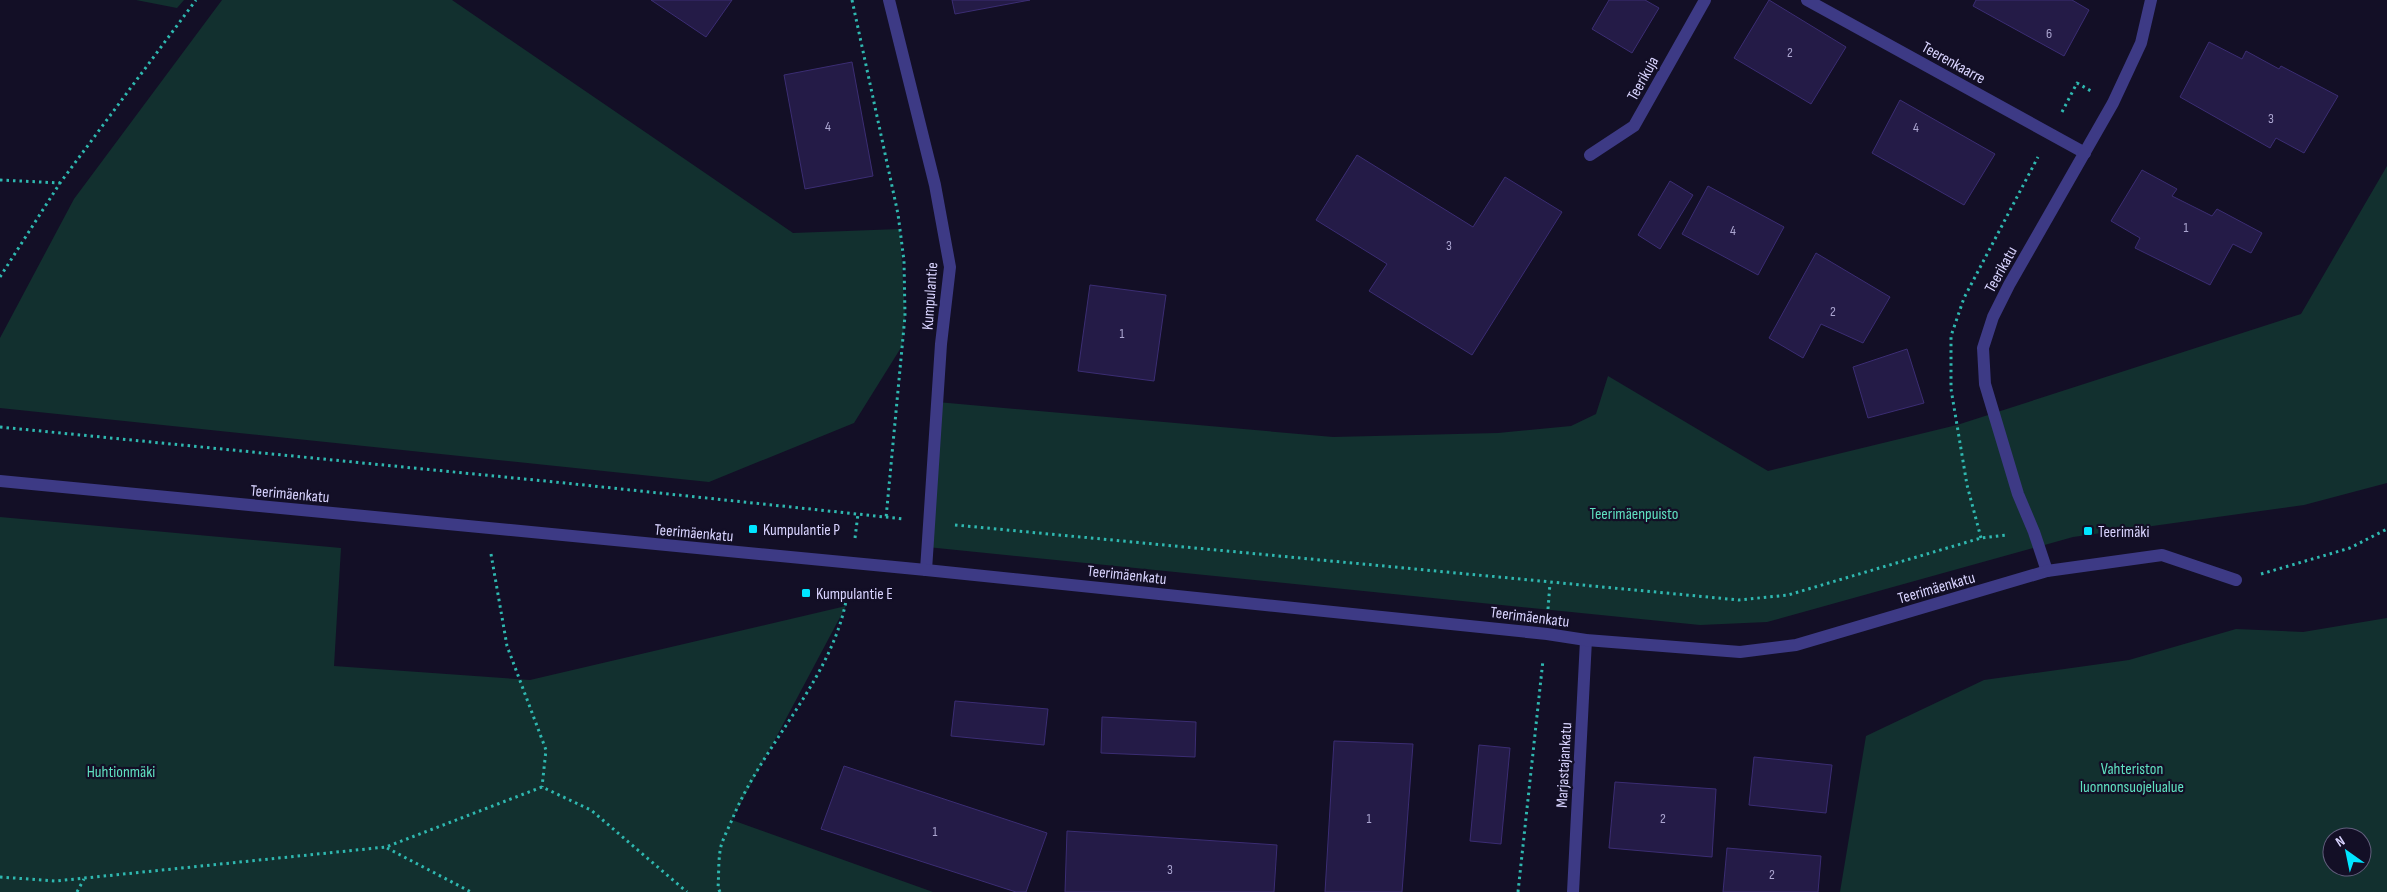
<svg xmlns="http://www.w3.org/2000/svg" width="2387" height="892" viewBox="0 0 2387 892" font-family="'Sofia Sans Condensed',sans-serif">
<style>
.green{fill:#12302f;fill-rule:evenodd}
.building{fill:#241b47;stroke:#3b2d73}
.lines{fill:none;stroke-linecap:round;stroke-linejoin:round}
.path{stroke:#2fb8b0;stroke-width:3;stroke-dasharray:2.5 4;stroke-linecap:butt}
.minor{stroke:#3d3a85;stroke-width:12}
.tertiary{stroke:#3d3a85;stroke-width:12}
.poi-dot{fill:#00e5ff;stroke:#130f26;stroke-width:2}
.labels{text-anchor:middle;stroke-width:4.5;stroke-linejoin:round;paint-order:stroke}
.number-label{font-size:14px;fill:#aca6d1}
.street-label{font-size:16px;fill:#d9d4ff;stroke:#130f26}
.park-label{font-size:16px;fill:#5fe0c0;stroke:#130f26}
.poi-label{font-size:16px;fill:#d9d4ff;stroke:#130f26;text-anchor:start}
</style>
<rect width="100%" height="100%" fill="#130f26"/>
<g class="green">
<polygon points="136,0 184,0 177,8"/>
<polygon points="222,0 452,0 793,233 900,229 905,316 902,346 854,423 709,482 0,408 0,338 74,199"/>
<polygon points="2387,166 2387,483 2304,505 2073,537 1767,622 1700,625 927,547 937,402 1333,437 1498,433 1571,426 1596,414 1608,376 1768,471 1957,425 2301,314"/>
<polygon points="0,517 341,548 334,666 530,680 846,606 732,820 933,892 0,892"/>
<path d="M2387,618V892H1840L1866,736L1984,680L2129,660L2236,629L2303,632ZM2332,837H2362V867H2332Z"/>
</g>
<g class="building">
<polygon points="651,0 732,0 706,37"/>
<polygon points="952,0 1030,0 955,14"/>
<polygon points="1609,0 1645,0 1659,8 1632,53 1592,29"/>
<polygon points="1769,0 1846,47 1811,104 1734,58"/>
<polygon points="1976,0 2072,0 2089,10 2064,56 1973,6"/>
<polygon points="2209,42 2242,59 2246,51 2279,69 2281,66 2338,96 2304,153 2276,138 2270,148 2180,97"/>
<polygon points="852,62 873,176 805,189 784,75"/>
<polygon points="1900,100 1995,154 1964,205 1872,153"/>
<polygon points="1357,155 1473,227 1505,177 1562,212 1472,355 1369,291 1387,264 1316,220"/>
<polygon points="2142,170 2177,189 2172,196 2212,216 2217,209 2262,233 2251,253 2233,244 2210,285 2135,248 2140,238 2111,221"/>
<polygon points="1670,181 1693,195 1660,249 1638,235"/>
<polygon points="1708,186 1784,227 1758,275 1682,234"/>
<polygon points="1816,253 1890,297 1863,343 1821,324 1803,358 1769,338"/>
<polygon points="1090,285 1166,295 1154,381 1078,371"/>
<polygon points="1907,349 1924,403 1868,418 1853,367"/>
<polygon points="955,701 1048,709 1044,745 951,736"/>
<polygon points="1102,717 1196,722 1195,757 1101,753"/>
<polygon points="1334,741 1413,744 1402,892 1325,892"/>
<polygon points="1479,745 1510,748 1501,844 1470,841"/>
<polygon points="1754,757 1832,765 1826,813 1749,805"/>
<polygon points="844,766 1047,833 1026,892 1016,892 821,829"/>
<polygon points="1615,782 1716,789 1712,857 1609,848"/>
<polygon points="1067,831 1277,845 1274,892 1065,892"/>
<polygon points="1727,848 1821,856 1818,892 1723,892"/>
</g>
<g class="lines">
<g class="path">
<polyline points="852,0 898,214 904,261 905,316 886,518"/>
<polyline points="2062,112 2077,83 2091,91"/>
<polyline points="0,180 60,183"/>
<polyline points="0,277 60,183 196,0"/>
<polyline points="0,427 565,483 904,519"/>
<polyline points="955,525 1739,600 1788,595 1981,538 2006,535"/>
<polyline points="855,538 858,514"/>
<polyline points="1981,538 1967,485 1951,389 1951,336 1964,298 2038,157"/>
<polyline points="491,554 507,646 546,750 542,787"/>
<polyline points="2261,574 2350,548 2387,529"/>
<polyline points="1548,609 1550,583"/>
<polyline points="387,848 471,892"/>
<polyline points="0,877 56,881 386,847 542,787 591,810 687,892"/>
<polyline points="77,892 84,879"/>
<path d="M720,892L718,888C719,875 718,859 721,846C724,836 730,825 734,815C767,738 837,674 848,589"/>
<polyline points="1518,892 1543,660"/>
</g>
<g class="minor">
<polyline points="889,0 935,185 950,267 941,344 926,570"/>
<polyline points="1807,0 2085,153"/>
<polyline points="1590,155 1634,126 1705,0"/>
<polyline points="2047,571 2034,532 2018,494 1985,384 1983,348 1993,317 2009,285 2113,103 2141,43 2151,0"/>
<polyline points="1573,892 1586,640"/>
</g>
<polyline class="tertiary" points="0,481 926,570 1547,634 1586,640 1740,652 1796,645 2047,571 2162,555 2236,580"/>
</g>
<g class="poi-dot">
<rect x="748" y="524" width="10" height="10" rx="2.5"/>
<rect x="2083" y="526" width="10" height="10" rx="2.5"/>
<rect x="801" y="588" width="10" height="10" rx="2.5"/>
</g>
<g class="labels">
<g class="number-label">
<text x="2049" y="38">6</text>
<text x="1790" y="57">2</text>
<text x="2271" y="123">3</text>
<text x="828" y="131">4</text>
<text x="1916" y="132">4</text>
<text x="2186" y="232">1</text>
<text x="1733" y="235">4</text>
<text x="1449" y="250">3</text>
<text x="1833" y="316">2</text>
<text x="1122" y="338">1</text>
<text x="1369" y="823">1</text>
<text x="1663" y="823">2</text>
<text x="935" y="836">1</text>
<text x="1170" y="874">3</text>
<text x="1772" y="879">2</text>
</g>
<g class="street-label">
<text transform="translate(1954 62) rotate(29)" y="6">Teerenkaarre</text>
<text transform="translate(1642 78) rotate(-61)" y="6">Teerikuja</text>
<text transform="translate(2000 269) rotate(-61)" y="6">Teerikatu</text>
<text transform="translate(929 296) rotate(-86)" y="6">Kumpulantie</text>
<text transform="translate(290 493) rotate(5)" y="6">Teerimäenkatu</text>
<text transform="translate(694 532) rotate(5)" y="6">Teerimäenkatu</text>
<text transform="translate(1127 574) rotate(6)" y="6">Teerimäenkatu</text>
<text transform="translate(1936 587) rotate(-16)" y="6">Teerimäenkatu</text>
<text transform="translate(1530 616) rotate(7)" y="6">Teerimäenkatu</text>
<text transform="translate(1563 765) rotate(-87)" y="6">Marjastajankatu</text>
</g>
<g class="park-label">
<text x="1634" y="519">Teerimäenpuisto</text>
<text x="2132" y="774">Vahteriston<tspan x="2132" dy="18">luonnonsuojelualue</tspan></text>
<text x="121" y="777">Huhtionmäki</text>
</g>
<g class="poi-label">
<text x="763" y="535">Kumpulantie P</text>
<text x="2098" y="537">Teerimäki</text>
<text x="816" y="599">Kumpulantie E</text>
</g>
</g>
<g transform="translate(2347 852) rotate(327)"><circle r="24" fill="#130f26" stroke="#625e7d"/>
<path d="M0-4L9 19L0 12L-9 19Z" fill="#00e5ff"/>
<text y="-8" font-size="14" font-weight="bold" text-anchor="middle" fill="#d9d4ff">N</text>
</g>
</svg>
